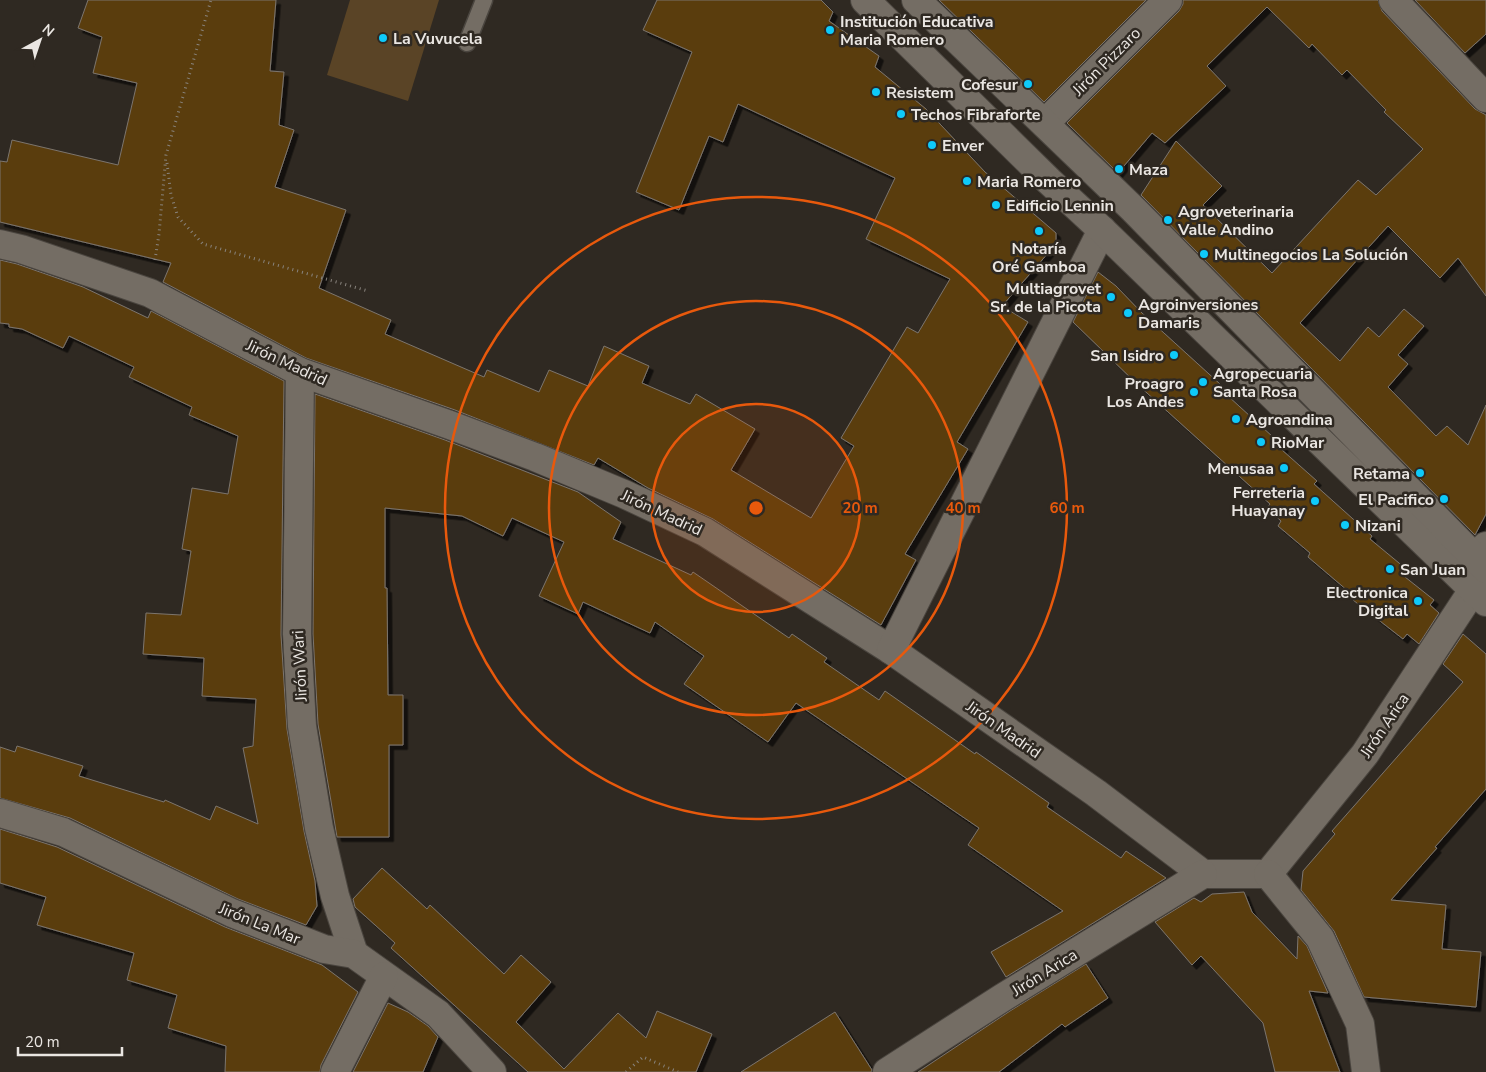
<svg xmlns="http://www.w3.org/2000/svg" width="1486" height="1072" viewBox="0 0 1486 1072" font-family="'Nunito Sans',sans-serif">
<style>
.green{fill:#5a4426}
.building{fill:#5a3d11;stroke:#7c756d;filter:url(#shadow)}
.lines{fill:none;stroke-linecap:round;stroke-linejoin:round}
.service-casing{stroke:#4a453f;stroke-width:19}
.minor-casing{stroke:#4a453f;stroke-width:30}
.tertiary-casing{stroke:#4a453f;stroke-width:30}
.path{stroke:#89847e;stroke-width:3;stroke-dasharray:1 4;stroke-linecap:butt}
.service{stroke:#746d64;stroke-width:16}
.minor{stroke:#746d64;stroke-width:28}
.tertiary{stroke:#746d64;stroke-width:28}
.ring{fill:none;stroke:#e8590c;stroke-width:2.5}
.poi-dot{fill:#0ecafa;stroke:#2f2922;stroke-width:2}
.labels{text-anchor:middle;stroke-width:5;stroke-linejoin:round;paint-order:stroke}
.poi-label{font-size:16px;font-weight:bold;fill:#eae6e2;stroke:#2f2922;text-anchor:start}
.street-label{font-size:16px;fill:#eae6e2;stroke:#2f2922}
.centre{fill:#e8590c;stroke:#2f2922;stroke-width:2.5}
.ring-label{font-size:15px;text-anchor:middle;font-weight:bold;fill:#e8590c;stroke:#2f2922;stroke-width:5;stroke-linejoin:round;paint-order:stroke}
</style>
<defs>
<filter id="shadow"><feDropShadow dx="4.5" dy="4.5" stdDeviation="0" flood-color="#0009"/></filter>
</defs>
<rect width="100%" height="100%" fill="#2f2922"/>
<polygon class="green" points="350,0 439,0 408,101 327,75"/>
<g class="building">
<polygon points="88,0 276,0 270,71 284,72 279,125 294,130 275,187 346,210 319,288 391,320 385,334 484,377 487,370 539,392 549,370 588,386 604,346 649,366 642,383 690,404 696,394 755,429 731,470 811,518 854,446 841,438 907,327 918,333 950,279 866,239 895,178 738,104 723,142 709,136 679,210 636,192 692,52 643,30 657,0 821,0 833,12 829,21 879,56 875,67 926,109 985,172 1056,233 1056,244 1002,306 1028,322 957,442 968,449 905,554 916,560 881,625 713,519 648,488 598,458 594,465 455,410 306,358 163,282 171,263 0,222 0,161 7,162 12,140 118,165 137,83 93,73 102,37 78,28"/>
<polygon points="939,0 1146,0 1044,102"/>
<polygon points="1183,0 1378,0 1382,11 1475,109 1486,115 1486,296 1458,258 1440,278 1388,226 1300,323 1340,361 1368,327 1379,337 1404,309 1424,326 1398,355 1408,364 1388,387 1436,436 1447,426 1468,445 1486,405 1486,514 1475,535 1141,195 1176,141 1222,186 1203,205 1272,273 1358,180 1376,195 1423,149 1384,112 1386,110 1347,70 1342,75 1312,44 1309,48 1267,7 1207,66 1226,86 1165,143 1152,133 1118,173 1067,123 1179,11 1183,4"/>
<polygon points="1415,0 1486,0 1486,34 1465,53"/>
<polygon points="0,260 17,264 83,287 148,318 151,311 284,381 281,635 287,729 304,831 315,881 317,906 306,925 238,899 70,818 0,798 0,747 15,752 17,746 83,766 79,776 164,802 165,800 210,820 216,806 258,824 243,748 253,746 256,699 202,696 204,658 143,654 146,613 181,615 191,551 182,549 192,488 228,494 238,436 189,415 192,407 129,377 134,367 69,336 63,348 22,329 9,327 9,324 0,323"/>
<polygon points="1098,272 1116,286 1142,313 1220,384 1217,386 1284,447 1282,450 1317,481 1314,484 1372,536 1370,539 1405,568 1400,573 1434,600 1430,605 1439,613 1419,644 1407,634 1403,639 1353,600 1355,597 1308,557 1310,553 1278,526 1281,521 1267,508 1270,504 1137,384 1073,322"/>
<polygon points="315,394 445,440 578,492 621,522 613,539 691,575 693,572 789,638 792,634 827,658 824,662 879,700 885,691 975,754 976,752 1049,803 1047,807 1121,858 1126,851 1166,878 1006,977 991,952 1063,911 968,845 979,828 796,703 768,742 684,684 704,656 655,622 650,633 583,602 578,614 539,596 564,542 512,518 503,536 462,516 385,508 385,588 387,588 388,695 403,695 403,745 389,745 389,837 337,837 318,724 313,634"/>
<polygon points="1463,634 1486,654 1486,789 1435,847 1437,848 1391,900 1446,905 1442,949 1481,952 1476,1007 1364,997 1334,931 1301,890 1303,871 1335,834 1332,831 1463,682 1443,664"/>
<polygon points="0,829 57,847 225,927 322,965 358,992 321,1065 320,1072 225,1072 226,1046 168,1028 177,995 127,980 134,953 37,925 46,897 0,883"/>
<polygon points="382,868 427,909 430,905 504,974 521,955 551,982 516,1022 564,1069 618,1013 646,1038 657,1011 712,1034 696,1072 528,1072 391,948 395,943 355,907 353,899"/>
<polygon points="1244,892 1252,912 1297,959 1298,936 1307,946 1328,993 1309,991 1340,1072 1275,1072 1263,1023 1201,956 1192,965 1155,922 1194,898 1201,902 1212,894"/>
<polygon points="1086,964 1108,998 1065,1027 1062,1024 999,1072 918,1072 1010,1011"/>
<polygon points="388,1003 408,1012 428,1026 438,1037 423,1072 353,1072"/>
<polygon points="835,1012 872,1070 871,1072 741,1072"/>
</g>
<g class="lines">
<g class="service-casing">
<polyline id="service" points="467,43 484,0"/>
</g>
<g class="minor-casing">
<g id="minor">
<polyline points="1393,0 1486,98"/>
<polyline points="1045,123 1168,0"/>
<polyline points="0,244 21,249 150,293 300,372 450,425 535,457 624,494 705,532 891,650 1096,793 1203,874 1268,874"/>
<polyline points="300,372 297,634 302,726 319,828 335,896 354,954"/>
<polyline points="891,650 1102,230"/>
<polyline points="0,813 63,832 232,913 324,949 354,954 438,1014 492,1072"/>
<polyline points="1268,874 1365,754 1473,590 1479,562 1486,546"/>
<polyline points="1268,874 1320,938 1360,1024 1366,1072"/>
<polyline points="335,1072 384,976"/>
<polyline points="887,1072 1002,998 1203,874"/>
</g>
</g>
<g class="tertiary-casing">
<g id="tertiary">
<polyline points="865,0 1049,181 1102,230 1486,602"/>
<polyline points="916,0 1134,210 1486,569"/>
</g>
</g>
<g class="path">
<polyline points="167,163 171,195 178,217 203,244 368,291"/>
<polyline points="155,260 159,234 166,155 211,0"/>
<polyline points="626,1072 643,1057 678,1072"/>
</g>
<use href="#service" class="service"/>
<use href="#minor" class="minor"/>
<use href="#tertiary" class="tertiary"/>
</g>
<circle cx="756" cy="508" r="104" fill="#e8590c" fill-opacity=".12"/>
<g class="ring">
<circle cx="756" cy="508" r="104"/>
<circle cx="756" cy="508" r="207"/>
<circle cx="756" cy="508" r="311"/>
</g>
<g class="poi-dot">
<circle cx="830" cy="30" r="5"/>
<circle cx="383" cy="38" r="5"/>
<circle cx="1028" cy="84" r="5"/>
<circle cx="876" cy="92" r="5"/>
<circle cx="901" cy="114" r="5"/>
<circle cx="932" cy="145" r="5"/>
<circle cx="1119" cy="169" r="5"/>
<circle cx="967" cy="181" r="5"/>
<circle cx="996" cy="205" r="5"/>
<circle cx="1168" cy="220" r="5"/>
<circle cx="1039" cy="231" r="5"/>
<circle cx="1204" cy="254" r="5"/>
<circle cx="1111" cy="297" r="5"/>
<circle cx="1128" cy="313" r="5"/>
<circle cx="1174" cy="355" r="5"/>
<circle cx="1203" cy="382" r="5"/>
<circle cx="1194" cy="392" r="5"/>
<circle cx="1236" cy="419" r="5"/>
<circle cx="1261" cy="442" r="5"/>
<circle cx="1284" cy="468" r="5"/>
<circle cx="1420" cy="473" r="5"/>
<circle cx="1444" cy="499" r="5"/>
<circle cx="1315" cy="501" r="5"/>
<circle cx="1345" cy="525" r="5"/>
<circle cx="1390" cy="569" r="5"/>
<circle cx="1418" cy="601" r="5"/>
</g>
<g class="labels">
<g class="poi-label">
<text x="840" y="27">Institución Educativa<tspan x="840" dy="18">Maria Romero</tspan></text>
<text x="393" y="44">La Vuvucela</text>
<text x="1018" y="90" text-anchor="end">Cofesur</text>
<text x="886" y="98">Resistem</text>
<text x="911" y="120">Techos Fibraforte</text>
<text x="942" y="151">Enver</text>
<text x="1129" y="175">Maza</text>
<text x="977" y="187">Maria Romero</text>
<text x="1006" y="211">Edificio Lennin</text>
<text x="1178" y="217">Agroveterinaria<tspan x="1178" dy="18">Valle Andino</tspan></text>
<text x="1039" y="254" text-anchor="middle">Notaría<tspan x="1039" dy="18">Oré Gamboa</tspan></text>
<text x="1214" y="260">Multinegocios La Solución</text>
<text x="1101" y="294" text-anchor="end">Multiagrovet<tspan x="1101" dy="18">Sr. de la Picota</tspan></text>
<text x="1138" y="310">Agroinversiones<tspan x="1138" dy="18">Damaris</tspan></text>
<text x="1164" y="361" text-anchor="end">San Isidro</text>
<text x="1213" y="379">Agropecuaria<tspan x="1213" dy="18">Santa Rosa</tspan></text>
<text x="1184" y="389" text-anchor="end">Proagro<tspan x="1184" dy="18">Los Andes</tspan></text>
<text x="1246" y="425">Agroandina</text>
<text x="1271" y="448">RioMar</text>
<text x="1274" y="474" text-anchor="end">Menusaa</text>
<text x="1410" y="479" text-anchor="end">Retama</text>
<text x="1305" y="498" text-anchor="end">Ferreteria<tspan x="1305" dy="18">Huayanay</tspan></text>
<text x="1434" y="505" text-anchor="end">El Pacifico</text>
<text x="1355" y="531">Nizani</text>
<text x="1400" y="575">San Juan</text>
<text x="1408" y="598" text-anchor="end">Electronica<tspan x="1408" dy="18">Digital</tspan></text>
</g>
<g class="street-label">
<text transform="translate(1106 61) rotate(-45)" y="6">Jirón Pizzaro</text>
<text transform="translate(287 362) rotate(25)" y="6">Jirón Madrid</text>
<text transform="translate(662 512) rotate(25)" y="6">Jirón Madrid</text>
<text transform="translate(299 666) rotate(-93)" y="6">Jirón Wari</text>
<text transform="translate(1384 725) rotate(-56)" y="6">Jirón Arica</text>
<text transform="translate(1004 729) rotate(35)" y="6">Jirón Madrid</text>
<text transform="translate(260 923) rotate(22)" y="6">Jirón La Mar</text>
<text transform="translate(1044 972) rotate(-32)" y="6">Jirón Arica</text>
</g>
</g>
<circle cx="756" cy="508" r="8" class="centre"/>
<g class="ring-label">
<text x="860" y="513">20 m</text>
<text x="963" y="513">40 m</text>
<text x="1067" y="513">60 m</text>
</g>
<g transform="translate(40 40) rotate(40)" stroke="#2f2922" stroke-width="4" paint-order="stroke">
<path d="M0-4L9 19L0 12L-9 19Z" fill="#eae6e2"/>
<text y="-8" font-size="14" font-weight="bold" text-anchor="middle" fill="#eae6e2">N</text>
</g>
<path d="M18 1047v8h104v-8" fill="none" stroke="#eae6e2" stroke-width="2.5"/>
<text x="25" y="1047" font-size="15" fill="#eae6e2" stroke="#2f2922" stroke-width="4" paint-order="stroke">20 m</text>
</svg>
